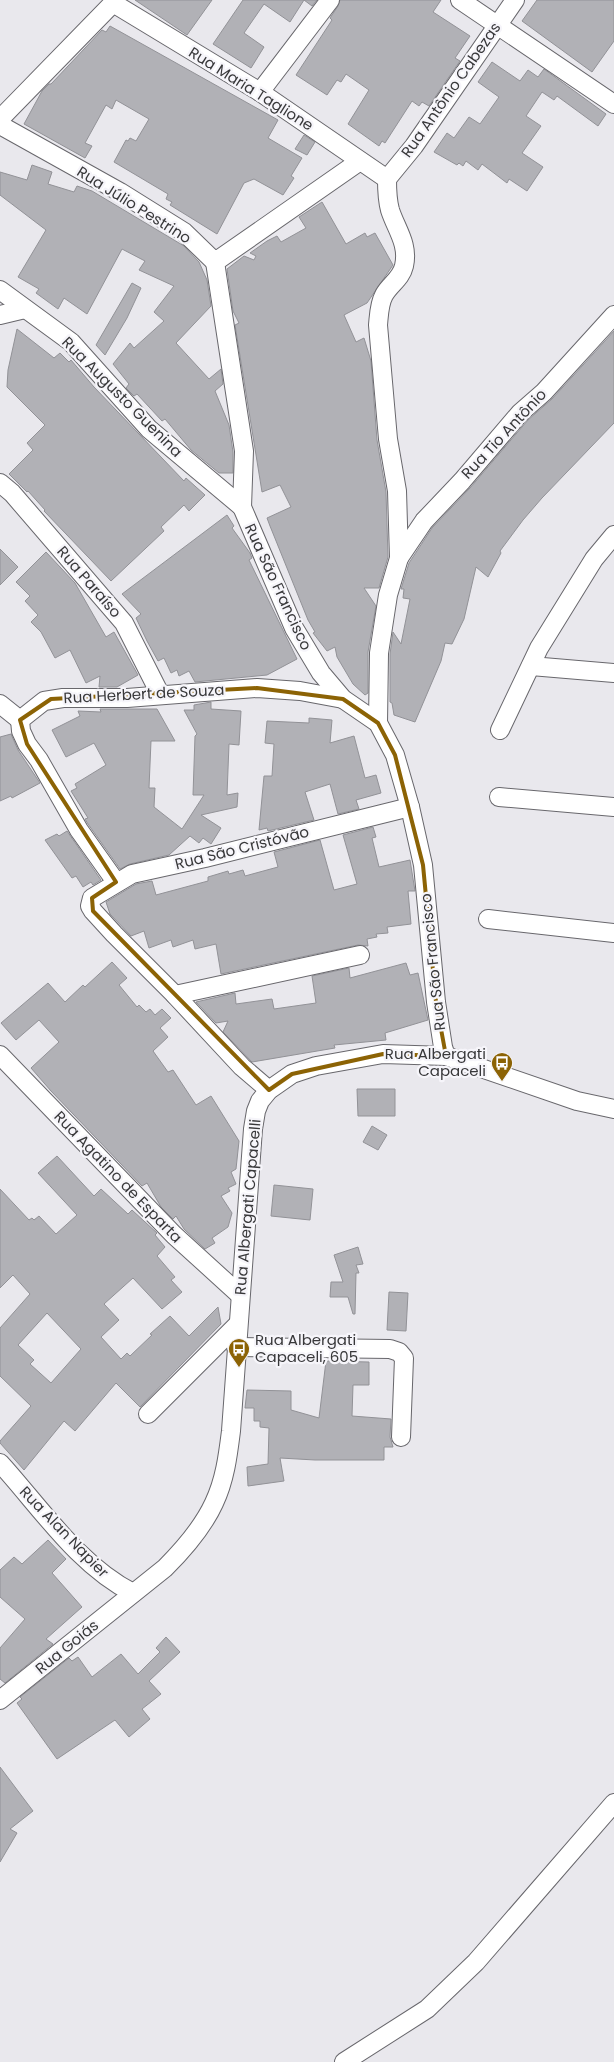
<svg xmlns="http://www.w3.org/2000/svg" width="614" height="2062" viewBox="0 0 614 2062" font-family="Poppins,sans-serif">
<style>
.building{fill:#b1b1b6;stroke:#929297;fill-rule:evenodd}
.lines{fill:none;stroke-linecap:round;stroke-linejoin:round}
.minor-casing{stroke:#68676c;stroke-width:20}
.minor{stroke:#fff;stroke-width:18}
.marked{fill:none;stroke:#8c6305;stroke-width:4;stroke-linejoin:round}
.labels{text-anchor:middle;stroke-width:4.5;stroke-linejoin:round;paint-order:stroke}
.street-label{font-size:15px;fill:#38383a;stroke:#f6f5fa}
.poi-label{font-size:15px;fill:#38383a;stroke:#f6f5fa;text-anchor:end}
</style>
<rect width="100%" height="100%" fill="#e9e8ed"/>
<g class="building">
<polygon points="135,0 212,0 187,35"/>
<polygon points="243,0 317,0 312,6 304,0 290,22 264,4 244,33 264,47 251,68 213,44"/>
<polygon points="340,0 441,0 433,12 470,36 455,58 460,61 429,106 422,102 419,106 412,101 385,143 382,141 379,146 348,124 369,90 346,74 341,82 337,80 327,95 296,75 332,20 330,18 338,6"/>
<polygon points="537,0 614,0 614,41 592,72 522,21"/>
<polygon points="110,26 278,120 268,138 302,158 291,176 294,178 283,195 254,179 244,183 217,234 170,205 172,202 166,199 168,194 114,162 126,140 128,141 130,138 136,141 149,119 116,100 112,109 106,105 85,143 92,146 85,158 24,124 42,91 49,84 51,84 102,30 106,32"/>
<polygon points="492,62 520,81 528,70 538,77 544,69 606,114 598,126 557,96 554,100 542,92 526,116 541,126 522,153 543,167 527,191 509,179 507,183 482,164 478,170 466,161 463,166 459,163 457,165 434,152 447,133 454,138 469,117 480,124 499,97 478,82"/>
<polygon points="304,135 315,142 307,155 295,149"/>
<polygon points="32,165 52,172 48,184 74,192 77,186 92,191 184,246 199,262 207,280 211,306 176,343 209,379 221,369 223,384 215,391 229,425 233,452 233,473 219,473 191,450 165,419 162,421 137,394 134,396 126,388 129,384 113,364 130,343 134,348 164,321 154,312 174,286 139,270 145,261 122,249 87,314 64,298 58,309 36,293 39,289 18,277 46,230 0,195 0,172 27,180"/>
<polygon points="322,202 346,244 365,233 367,237 375,233 393,265 367,303 344,315 356,342 364,338 371,361 377,440 386,492 388,557 379,588 364,588 376,606 368,652 368,693 365,695 353,684 337,657 335,647 327,651 313,633 315,632 308,620 270,526 267,518 291,507 280,485 262,492 235,325 239,323 233,311 227,269 244,256 254,260 256,256 250,253 267,241 277,236 281,242 306,228 299,217"/>
<polygon points="132,283 141,288 127,318 105,355 96,345"/>
<polygon points="17,329 54,358 60,353 69,362 71,360 94,387 184,481 186,478 205,495 189,511 184,505 161,527 164,531 111,581 44,511 45,510 28,491 27,492 9,474 33,450 27,443 45,425 7,387 8,370"/>
<polygon points="614,331 614,423 542,498 523,520 500,551 501,553 488,577 476,567 464,619 452,644 445,643 441,661 415,722 394,715 392,703 390,702 390,654 393,632 401,644 410,599 403,598 404,589 401,589 409,563 432,528 470,488 528,420 552,399"/>
<polygon points="227,515 234,526 232,528 250,553 252,558 249,560 297,659 267,675 195,682 189,671 179,676 177,670 171,673 164,658 158,661 147,641 136,618 141,614 122,594"/>
<polygon points="0,549 18,567 0,585"/>
<polygon points="46,552 75,583 106,637 114,632 138,675 117,687 99,687 100,676 86,683 70,650 55,658 41,632 31,622 38,615 25,601 30,596 16,582"/>
<polygon points="211,702 211,709 241,711 239,745 229,744 227,795 238,793 237,807 201,815 221,828 211,844 203,838 199,843 190,836 169,855 130,864 120,869 88,824 85,819 88,818 71,791 77,788 75,784 106,765 94,743 66,757 52,730 80,716 78,711 101,712 100,709 157,709 175,741 151,741 149,788 155,788 154,807 182,829 204,795 193,795 195,736 197,734 184,710 194,710 194,705"/>
<polygon points="309,718 332,720 330,743 354,736 365,778 376,775 381,793 356,800 359,809 338,814 330,784 305,792 314,820 268,831 267,828 259,830 264,776 272,776 274,744 265,743 267,721 309,723"/>
<polygon points="11,734 18,750 40,783 12,798 11,796 0,801 0,737"/>
<polygon points="373,827 376,837 372,838 379,867 410,860 415,891 408,891 411,924 387,927 388,933 376,934 377,937 367,939 368,946 358,945 221,974 216,944 195,949 193,940 173,947 171,940 149,948 144,931 131,936 110,914 106,902 136,884 152,881 156,895 208,881 208,877 228,871 229,874 243,870 245,876 278,867 274,852 320,840 334,890 357,884 343,835"/>
<polygon points="67,831 101,880 93,885 91,882 83,887 76,876 72,878 45,840 57,834 59,836"/>
<polygon points="112,962 127,978 119,985 137,1007 139,1005 146,1012 150,1009 155,1015 162,1009 171,1018 160,1028 168,1037 153,1051 168,1072 173,1070 196,1105 211,1096 239,1141 236,1169 231,1172 236,1184 228,1188 230,1191 221,1196 232,1213 228,1227 212,1238 215,1243 205,1249 184,1229 176,1216 173,1219 161,1207 147,1183 142,1186 51,1091 31,1068 59,1042 39,1020 16,1040 1,1023 48,983 65,1002 83,985 85,987"/>
<polygon points="406,963 410,975 418,973 428,1020 385,1033 386,1040 334,1045 335,1048 252,1062 223,1032 228,1021 216,1023 196,1002 235,993 236,1004 272,999 274,1009 316,1003 312,976 349,968 350,978"/>
<polygon points="357,1089 395,1089 395,1116 358,1116"/>
<polygon points="372,1126 387,1135 378,1150 363,1142"/>
<path d="M57,1156L94,1196L101,1189L128,1214L132,1210L157,1233L155,1235L165,1247L157,1256L175,1277L171,1280L182,1292L162,1309L133,1278L104,1304L119,1320L101,1337L121,1359L127,1353L130,1356L152,1335L150,1334L170,1316L189,1336L218,1307L221,1324L140,1407L116,1383L75,1431L64,1421L24,1470L0,1443V1441L31,1406L0,1376V1328L30,1294L13,1275L0,1288V1189L29,1220L32,1218L34,1220L39,1216L56,1234L77,1215L38,1173ZM47,1313L81,1349L51,1383L30,1364L34,1360L18,1345Z"/>
<polygon points="274,1185 313,1189 310,1220 271,1216"/>
<polygon points="358,1247 363,1264 356,1265 359,1273 356,1273 355,1314 353,1314 348,1297 330,1297 331,1282 343,1282 334,1255"/>
<polygon points="389,1292 408,1293 406,1331 387,1330"/>
<polygon points="326,1361 369,1362 369,1385 353,1385 352,1416 391,1419 390,1437 393,1447 384,1447 384,1460 315,1460 280,1458 284,1481 248,1486 247,1467 268,1464 269,1428 260,1427 260,1421 254,1421 254,1408 245,1408 247,1390 291,1391 291,1410 319,1418"/>
<polygon points="48,1540 66,1559 52,1573 82,1607 46,1639 53,1644 5,1683 0,1679 0,1648 25,1619 0,1597 0,1570 14,1557 22,1564"/>
<polygon points="166,1637 180,1652 149,1681 161,1694 142,1709 150,1719 129,1737 115,1720 57,1759 17,1703 22,1699 20,1697 69,1658 72,1661 78,1657 92,1677 121,1654 138,1674 160,1652 156,1648"/>
<polygon points="0,1767 33,1811 10,1829 17,1833 0,1862"/>
</g>
<g class="lines">
<g class="minor-casing">
<g id="minor">
<polyline points="460,0 614,104"/>
<polyline points="113,3 260,92 387,179"/>
<polyline points="260,92 330,0"/>
<polyline points="0,119 116,0"/>
<polyline points="0,125 120,192 184,232 215,262 360,161"/>
<polyline points="387,179 414,146 515,0"/>
<polyline points="215,262 244,451 242,507 294,628 321,673 343,699 378,723 395,755 410,807 423,865 436,1002 443,1047 446,1056"/>
<polyline points="0,290 71,342 149,429 242,507"/>
<polyline points="0,315 25,309"/>
<polyline points="0,483 12,493 124,623 160,694"/>
<polyline points="399,558 424,521 462,481 520,413 544,392 614,315"/>
<polyline points="531,666 614,673"/>
<polyline points="0,704 20,720"/>
<path d="M378,723L379,653L388,595L399,558L397,491L388,439L378,325C379,315 379,304 384,295C390,284 401,279 404,266C409,244 396,229 390,210C387,199 387,189 387,179"/>
<polyline points="500,730 539,648 594,559 614,535"/>
<polyline points="499,797 614,807"/>
<polyline points="116,882 79,830 39,760 27,744 21,731 20,720 44,701 63,698 127,698 257,688 300,691 343,699"/>
<polyline points="488,919 614,933"/>
<polyline points="175,995 360,955"/>
<polyline points="0,1055 174,1235 240,1295"/>
<polyline points="269,1090 242,1067 175,995 114,934 93,911 90,906 92,898 132,874 205,858 410,807"/>
<polyline points="236,1347 390,1349 399,1352 404,1358 401,1437"/>
<polyline points="148,1414 238,1324"/>
<path d="M0,1463C41,1508 78,1565 133,1593"/>
<path d="M0,1700L165,1568C184,1549 203,1527 214,1503C225,1480 228,1455 231,1431L253,1129L256,1111L260,1101L269,1090L292,1074L316,1066L383,1054L446,1056L577,1101L614,1109"/>
<polyline points="344,2062 427,2009 476,1962 614,1803"/>
</g>
</g>
<use href="#minor" class="minor"/>
</g>
<path class="marked" d="M257,688L343,699L378,723L395,755L423,865L436,1002L446,1056L383,1054L292,1074L269,1090L93,911L92,898L116,882L27,744L20,720L51,699Z"/>
<defs>
<g id="bus-pin" transform="scale(1.125)"><path d="M0 17L-7.5 6A9.5 9.5 0 1 1 7.5 6Z" fill="#8c6305" stroke="#f6f5fa"/><path d="M-5-6H5V4H4V6H2V4H-2V6H-4V4H-5ZM-3.5-4V0h7V-4ZM-3.5 1.2v1.5H-2V1.2ZM2 1.2v1.5H3.5V1.2Z" fill="#fff"/></g>
</defs>
<g fill-rule="evenodd">
<use href="#bus-pin" x="502" y="1063"/>
<use href="#bus-pin" x="239" y="1349"/>
</g>
<g class="labels">
<g class="street-label">
<text transform="translate(251 89) rotate(32)" y="5">Rua Maria Taglione</text>
<text transform="translate(451 90) rotate(-55)" y="5">Rua Antônio Cabezas</text>
<text transform="translate(134 205) rotate(32)" y="5">Rua Júlio Pestrino</text>
<text transform="translate(122 397) rotate(45)" y="5">Rua Augusto Guenina</text>
<text transform="translate(504 434) rotate(-47)" y="5">Rua Tio Antônio</text>
<text transform="translate(89 582) rotate(49)" y="5">Rua Paraíso</text>
<text transform="translate(278 587) rotate(65)" y="5">Rua São Francisco</text>
<text transform="translate(144 694) rotate(-3)" y="5">Rua Herbert de Souza</text>
<text transform="translate(242 848) rotate(-14)" y="5">Rua São Cristóvão</text>
<text transform="translate(433 962) rotate(-96)" y="5">Rua São Francisco</text>
<text transform="translate(118 1177) rotate(46)" y="5">Rua Agatino de Esparta</text>
<text transform="translate(248 1207) rotate(-85)" y="5">Rua Albergati Capacelli</text>
<text transform="translate(64 1532) rotate(46)" y="5">Rua Alan Napier</text>
<text transform="translate(67 1647) rotate(-39)" y="5">Rua Goiás</text>
</g>
<g class="poi-label">
<text x="486" y="1059">Rua Albergati<tspan x="486" dy="17">Capaceli</tspan></text>
<text x="255" y="1345" text-anchor="start">Rua Albergati<tspan x="255" dy="17">Capaceli, 605</tspan></text>
</g>
</g>
</svg>
